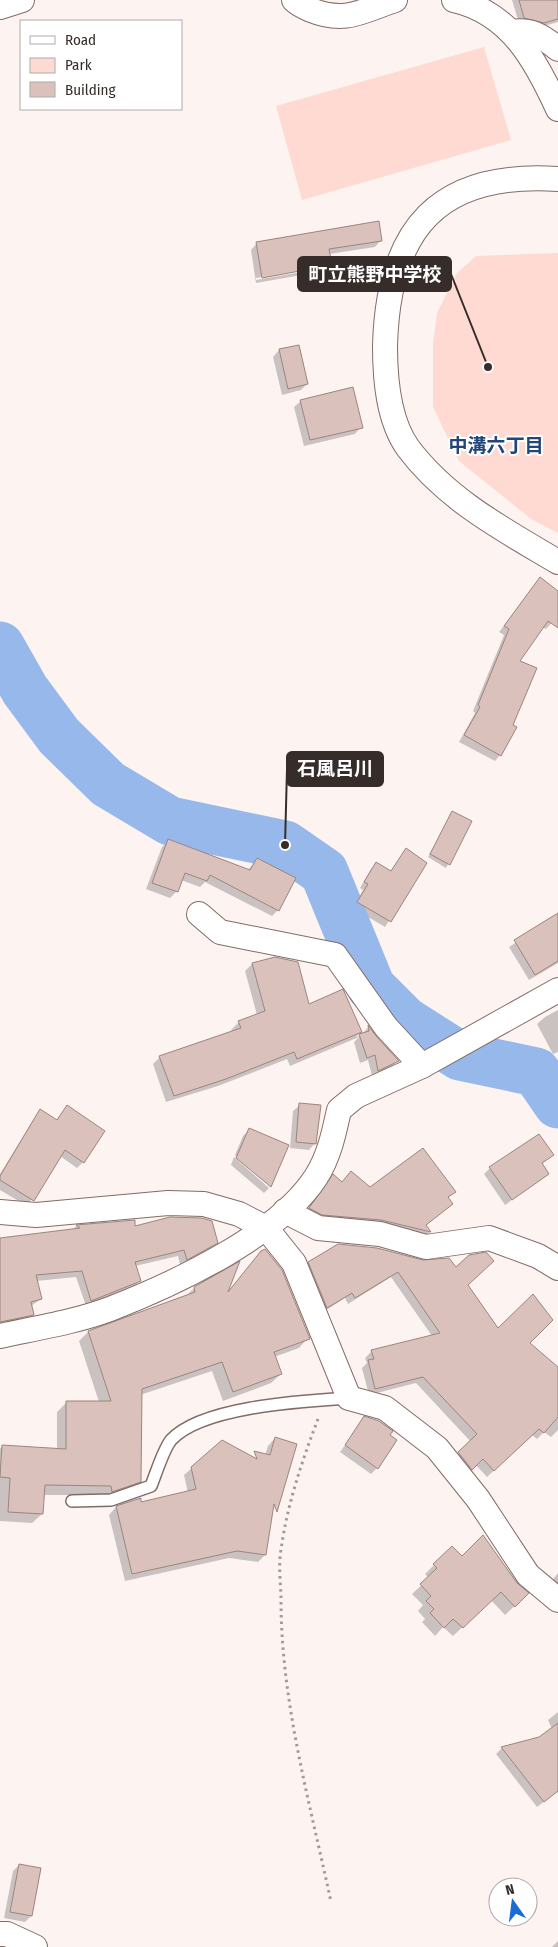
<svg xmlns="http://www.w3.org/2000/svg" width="558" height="1947" viewBox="0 0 558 1947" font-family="'Fira Sans Condensed','Noto Sans JP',sans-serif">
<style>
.green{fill:#fedad2}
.shadow{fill:#0003;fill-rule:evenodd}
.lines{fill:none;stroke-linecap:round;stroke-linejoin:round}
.river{stroke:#96b8eb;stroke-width:49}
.building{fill:#dac1bc;stroke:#9c857f}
.service-casing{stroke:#826c66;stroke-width:14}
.minor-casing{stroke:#826c66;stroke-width:26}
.path{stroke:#a39996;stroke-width:3;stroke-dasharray:2.5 4;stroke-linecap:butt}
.service{stroke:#fff;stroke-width:11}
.minor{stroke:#fff;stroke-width:24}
.labels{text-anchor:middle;stroke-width:4;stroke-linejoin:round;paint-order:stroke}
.neighbourhood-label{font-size:19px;font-weight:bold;fill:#21467b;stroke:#fff}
.leader{fill:none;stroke:#362d2a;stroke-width:2}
.callout-dot{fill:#362d2a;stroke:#fff;stroke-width:2}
.callout{fill:#362d2a;stroke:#362d2a;stroke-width:2}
.callout-label{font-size:19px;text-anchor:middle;font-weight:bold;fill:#fff}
</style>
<rect width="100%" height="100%" fill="#fdf3f0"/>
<g class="green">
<polygon points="484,47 511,140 302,200 276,106"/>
<polygon points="558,253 558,533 531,519 459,461 433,407 433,344 437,313 457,273 476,256"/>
</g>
<g class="shadow">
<polygon points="512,0 558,0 558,22 537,28 519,23"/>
<path d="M381,240L375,247L329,254L330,265L324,271L256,283L251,250L257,243ZM325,265V268L256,280V278Z"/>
<polygon points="279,350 307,384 301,390 282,395 273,357"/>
<polygon points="301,401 361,427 355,434 304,446 294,407"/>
<polygon points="540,579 558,592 558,616 546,629 542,627 518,662 500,755 495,761 459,742 475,713 473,711 504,635 499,632"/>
<polygon points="452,813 470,822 446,868 428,857"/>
<polygon points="168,841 248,870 257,859 278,910 272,916 205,882 200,887 181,880 176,892 170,898 146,889 162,847"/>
<polygon points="406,850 426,863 385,927 353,908 363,890 360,888 371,869 377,864 390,872"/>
<polygon points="558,915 558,963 529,980 509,947"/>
<polygon points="252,964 308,1006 361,1031 356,1037 362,1035 368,1027 397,1061 391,1067 372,1076 368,1060 360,1063 354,1042 359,1037 290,1066 287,1059 218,1086 166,1102 153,1064 160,1057 233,1032 231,1030 239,1022 257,1015 245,971"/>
<polygon points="558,1010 558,1052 553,1054 537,1024 545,1017"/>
<polygon points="300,1105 315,1143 309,1150 290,1148 293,1111"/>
<polygon points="67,1107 83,1162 77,1168 60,1156 27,1206 0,1190 0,1174 35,1117 40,1111 56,1120"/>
<polygon points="249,1130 287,1146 269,1187 269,1184 235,1155 243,1136"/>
<polygon points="552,1155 541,1165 548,1174 505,1205 484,1174 490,1168"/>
<polygon points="234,1157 269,1188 264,1193 231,1165"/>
<polygon points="333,1176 342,1183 370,1188 454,1192 447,1199 451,1204 425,1226 430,1232 422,1240 302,1216"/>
<polygon points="134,1221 133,1227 216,1242 210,1249 180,1265 178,1256 135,1266 139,1281 133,1288 86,1306 76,1277 36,1281 41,1299 31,1306 33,1314 26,1321 0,1327 0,1252 73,1230 76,1226"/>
<polygon points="339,1245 467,1285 498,1330 528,1343 558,1368 558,1430 551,1437 544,1432 537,1439 532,1435 487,1477 476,1465 465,1475 452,1460 471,1442 416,1383 369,1395 362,1368 367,1363 365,1358 372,1351 432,1336 391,1277 348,1304 345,1298 320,1314 303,1270 309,1263"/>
<polygon points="262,1252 308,1338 299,1348 274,1357 281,1374 271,1383 223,1401 212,1371 140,1395 140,1481 130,1491 103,1500 101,1495 43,1495 42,1514 32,1523 0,1521 0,1449 2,1446 57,1450 57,1412 67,1402 99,1402 79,1341 88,1332 185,1297 194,1288 227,1293"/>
<polygon points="365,1418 377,1468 371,1474 340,1452"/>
<polygon points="275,1438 273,1505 265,1555 258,1562 229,1558 125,1581 109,1515 116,1507 139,1499 139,1504 188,1493 184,1475 192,1468 256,1460 265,1455 268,1446"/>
<polygon points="452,1547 462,1557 516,1584 527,1594 505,1615 491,1600 453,1636 443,1627 435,1636 422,1622 425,1619 418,1611 423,1605 412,1594 429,1578 425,1574"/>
<polygon points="558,1573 558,1598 547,1587"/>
<polygon points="558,1712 558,1793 557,1792 537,1807 496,1754 502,1748 540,1739 552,1729 548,1720"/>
<polygon points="19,1865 31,1916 25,1922 4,1918 13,1871"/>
<polygon points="558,1941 558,1947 552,1947"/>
</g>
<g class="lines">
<polyline class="river" points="0,646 25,690 59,736 108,784 170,821 285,845 324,872 371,987 405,1021 460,1056 536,1072 558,1104"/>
</g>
<g class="building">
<polygon points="519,0 558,0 558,19 544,23 524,18"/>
<polygon points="379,221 382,241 329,249 332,265 262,278 256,242"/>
<polygon points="299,345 308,384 288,389 279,349"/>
<polygon points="353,387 363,428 310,440 300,400"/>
<polygon points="540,577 558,591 558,628 548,621 520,661 537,668 513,725 517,727 501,756 464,735 480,707 478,705 509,629 504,626"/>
<polygon points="452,811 472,821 450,865 430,854"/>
<polygon points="168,839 250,870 257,858 296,878 279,911 210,875 207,881 185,873 178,892 152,883"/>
<polygon points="406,848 427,863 391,922 357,902 368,884 364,882 376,862 391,871"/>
<polygon points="558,913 558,961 535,975 514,940"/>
<polygon points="275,957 298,962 309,1004 343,989 362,1032 297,1059 294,1052 226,1079 174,1096 159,1056 241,1028 238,1021 265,1011 252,963"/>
<polygon points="368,1025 376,1036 399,1061 378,1071 375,1055 367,1058 359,1034 369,1031"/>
<polygon points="299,1103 321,1105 316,1144 296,1142"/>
<polygon points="67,1105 105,1131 84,1163 65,1150 34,1201 0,1180 0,1176 40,1109 57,1120"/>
<polygon points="249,1128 289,1145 271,1187 236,1158"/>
<polygon points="539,1134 554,1155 542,1163 549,1174 512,1200 489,1167"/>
<polygon points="423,1148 456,1192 448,1197 453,1204 426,1225 431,1232 381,1220 322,1215 309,1208 333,1174 342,1182 351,1171 370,1187"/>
<polygon points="170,1217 202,1218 212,1221 218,1243 187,1260 184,1250 135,1262 141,1281 91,1301 82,1271 36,1275 42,1299 31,1302 34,1315 0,1322 0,1238 80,1228 76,1225 135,1220 135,1226"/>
<polygon points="338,1244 377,1248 423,1260 449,1258 456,1267 469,1255 486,1252 494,1261 468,1285 498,1328 533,1294 553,1320 530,1343 558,1367 558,1417 544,1433 539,1429 494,1471 483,1459 472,1470 458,1452 477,1434 423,1377 375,1389 368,1360 374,1359 371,1350 440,1333 398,1272 355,1298 352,1293 327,1308 308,1262"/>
<polygon points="265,1249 282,1270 310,1339 274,1352 282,1374 233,1392 222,1362 142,1389 141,1482 112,1492 111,1486 45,1485 43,1514 8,1512 10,1478 0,1477 2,1445 66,1449 66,1401 111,1401 88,1331 195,1292 194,1287 240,1261 228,1292 261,1251"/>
<polygon points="364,1416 379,1421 393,1431 390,1435 397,1440 378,1469 345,1445"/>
<polygon points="275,1437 297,1444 277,1512 274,1504 266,1555 237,1551 132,1574 116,1506 141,1498 141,1502 196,1489 191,1467 222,1440 257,1459 254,1451 270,1455"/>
<polygon points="483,1535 517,1583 529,1593 515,1607 501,1592 463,1628 453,1619 444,1628 430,1613 434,1609 426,1601 431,1596 420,1584 437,1568 433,1564 452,1546 462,1556"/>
<polygon points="558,1723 558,1791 544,1802 501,1747 539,1737"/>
<polygon points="19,1864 41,1868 32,1916 10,1912"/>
</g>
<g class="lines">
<g class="service-casing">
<path id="service" d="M72,1501L111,1500L151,1486C156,1474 163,1450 171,1440C202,1406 305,1401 349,1398"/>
</g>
<g class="minor-casing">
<g id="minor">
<path d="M294,0C299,5 305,7 311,10C345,24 362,11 395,0"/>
<path d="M454,0C511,13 536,61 558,109"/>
<polyline points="0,7 22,0"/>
<path d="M511,32C532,29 542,36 558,49"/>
<path d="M558,179C438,171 388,229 385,346C385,379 388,420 408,448C447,500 504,530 558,562"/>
<polyline points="199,914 220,932 335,955 386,1027 422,1066"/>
<polyline points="285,1211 318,1228 380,1234 426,1247 489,1238 538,1256 558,1268"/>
<polyline points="0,1212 36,1215 168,1203 204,1204 239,1214 266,1228 294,1263 349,1398 385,1408 437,1448 478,1499 528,1575 558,1600"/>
<path d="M0,1336C37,1328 75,1322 110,1309C174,1284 278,1236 316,1177C329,1157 334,1133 339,1110L356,1096L422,1066L558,990"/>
<polyline points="0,1934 7,1934 35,1947"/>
</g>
</g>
<path class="path" d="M318,1419C302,1461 287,1505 281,1550C278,1566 281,1584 281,1600C281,1702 310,1803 331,1902"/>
<use href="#service" class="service"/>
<use href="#minor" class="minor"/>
</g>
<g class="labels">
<g class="neighbourhood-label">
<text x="496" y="452">中溝六丁目</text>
</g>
</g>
<path class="leader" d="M488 367L451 274M285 845L287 769"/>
<g class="callout-dot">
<circle cx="488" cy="367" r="5"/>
<circle cx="285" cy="845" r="5"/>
</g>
<g class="callout">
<rect x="298" y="257" width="153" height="34" rx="5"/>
<rect x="287" y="752" width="96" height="34" rx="5"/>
</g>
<g class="callout-label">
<text x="375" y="281">町立熊野中学校</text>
<text x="335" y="775">石風呂川</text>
</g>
<rect x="20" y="20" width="162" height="90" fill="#ffffff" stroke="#afabaa"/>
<rect x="30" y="36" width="25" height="8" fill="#ffffff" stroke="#afabaa"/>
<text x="65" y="45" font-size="15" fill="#362d2a">Road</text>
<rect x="30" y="58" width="25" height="15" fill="#fedad2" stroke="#afabaa"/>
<text x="65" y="70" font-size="15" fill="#362d2a">Park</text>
<rect x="30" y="82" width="25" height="15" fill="#dac1bc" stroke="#afabaa"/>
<text x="65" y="95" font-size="15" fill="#362d2a">Building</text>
<g transform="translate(513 1902) rotate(346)"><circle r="24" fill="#ffffff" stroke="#afabaa"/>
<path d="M0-4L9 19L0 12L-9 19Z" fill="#196bd5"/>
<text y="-8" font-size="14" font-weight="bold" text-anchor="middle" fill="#362d2a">N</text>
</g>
</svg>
